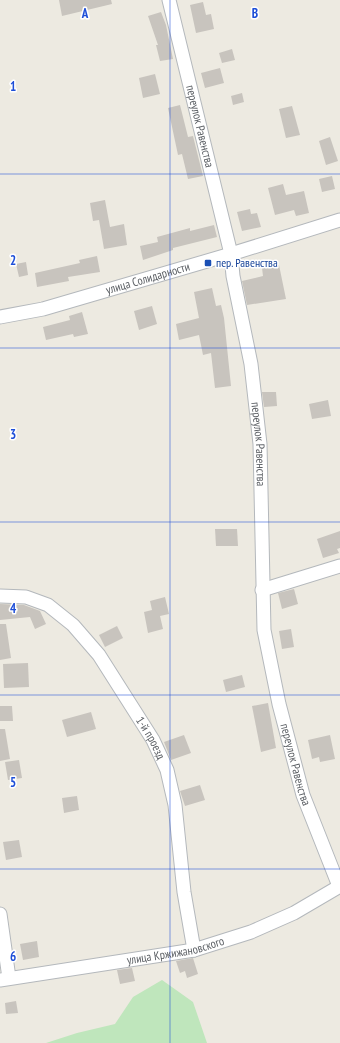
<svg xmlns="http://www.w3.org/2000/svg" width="340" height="1043" viewBox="0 0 340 1043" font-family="'PT Sans Narrow',sans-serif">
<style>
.green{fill:#bfe6bc}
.building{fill:#c8c4be}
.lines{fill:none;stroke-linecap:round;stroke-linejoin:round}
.street-casing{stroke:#b4b8bc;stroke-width:15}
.street{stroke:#fff;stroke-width:13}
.grid{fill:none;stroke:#1d4ed8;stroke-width:1;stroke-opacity:0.55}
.transit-dot{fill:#1a4fb4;stroke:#fff;stroke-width:1.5}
.labels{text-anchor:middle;stroke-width:3;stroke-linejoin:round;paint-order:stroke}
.street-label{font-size:12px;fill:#5a5e63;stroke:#fff}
.transit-label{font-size:12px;fill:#164399;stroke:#fff;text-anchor:start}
.grid-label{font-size:13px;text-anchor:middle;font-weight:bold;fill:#1d4ed8;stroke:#fff;stroke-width:3;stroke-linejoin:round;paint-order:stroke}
</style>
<rect width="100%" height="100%" fill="#edeae1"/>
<polygon class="green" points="162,980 193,1002 207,1043 46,1043 77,1033 115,1024 133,997"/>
<g class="building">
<polygon points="59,0 111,0 112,4 62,16"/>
<polygon points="203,2 206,15 211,14 214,29 196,33 190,5"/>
<polygon points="161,12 166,25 173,59 160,61 156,45 158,45 148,16"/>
<polygon points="232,49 235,60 222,63 219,53"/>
<polygon points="220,68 224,83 205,88 201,73"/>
<polygon points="155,74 160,94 143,98 139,78"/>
<polygon points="242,93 244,102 233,105 231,96"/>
<polygon points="180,105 188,137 193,136 203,176 188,179 182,154 178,155 168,108"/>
<polygon points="292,106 300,135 286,138 279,109"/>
<polygon points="330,137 338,161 326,165 319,141"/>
<polygon points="332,176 335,189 322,192 319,179"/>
<polygon points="283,184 286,195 304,191 309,213 296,216 294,210 275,215 268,188"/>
<polygon points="105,200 110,227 124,224 127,245 104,249 99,220 93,221 90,203"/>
<polygon points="250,209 251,214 257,213 261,227 242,231 237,212"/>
<polygon points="214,225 217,237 173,248 173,250 143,260 140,246 158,242 157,237 190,228 190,231"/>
<polygon points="97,256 100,272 68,277 69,281 37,287 35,273 80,263 79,260"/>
<polygon points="26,262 28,275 19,277 16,264"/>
<polygon points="279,265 286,299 247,305 242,281 263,276 262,268"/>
<polygon points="212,288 216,306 221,305 224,318 231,386 215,388 211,353 203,355 199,335 179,340 176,324 199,318 194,292"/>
<polygon points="152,306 157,324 139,330 134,311"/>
<polygon points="82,312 88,334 74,337 73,334 46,340 43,327 70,320 69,316"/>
<polygon points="262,392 276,392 277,406 264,407"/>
<polygon points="328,400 331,416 312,419 309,404"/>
<polygon points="215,529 237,529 238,546 216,546"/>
<polygon points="340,531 340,548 337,549 339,553 323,558 317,539"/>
<polygon points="294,589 298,604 282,609 278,593"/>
<polygon points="165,597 169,614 160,616 163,629 148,633 144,612 152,610 150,601"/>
<polygon points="0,604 24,605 40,611 46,624 35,629 30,617 0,620"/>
<polygon points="0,624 6,624 11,658 0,660"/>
<polygon points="117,626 123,638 105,647 99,635"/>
<polygon points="291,629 294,647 282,649 279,631"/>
<polygon points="28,663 29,687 4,688 3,664"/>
<polygon points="242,675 245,687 226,692 223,680"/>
<polygon points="268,703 276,748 261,752 252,706"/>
<polygon points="0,706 12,706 13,721 0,721"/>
<polygon points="91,712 96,729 67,737 62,720"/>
<polygon points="0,729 5,729 10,759 0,761"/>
<polygon points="184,735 191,753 171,760 164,742"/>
<polygon points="330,735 335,759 320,762 319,757 312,759 308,740"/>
<polygon points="19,760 22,778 8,780 5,762"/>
<polygon points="200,785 205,800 185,806 180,791"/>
<polygon points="77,796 79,810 64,813 62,798"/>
<polygon points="19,840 22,857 6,860 3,842"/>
<polygon points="37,941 39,957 23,960 20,944"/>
<polygon points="193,958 198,974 187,978 185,971 180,973 176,961"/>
<polygon points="132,968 135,981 120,984 117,970"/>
<polygon points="16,1001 18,1013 6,1014 5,1003"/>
</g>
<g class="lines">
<g class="street-casing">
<g id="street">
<path id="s1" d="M169,0L231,254L233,276L251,364L260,444L264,630L279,704L303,795L339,886"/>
<path id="s2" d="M0,317L43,309L231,254L340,220"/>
<polyline points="262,590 340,566"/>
<path id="s3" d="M0,596L26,597L48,605L73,625L99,655L153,740L167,770L175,805L184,892L194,950"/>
<polyline points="0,914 9,978"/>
<path id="s4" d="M0,980L194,950L251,932L294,913L340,886"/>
</g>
</g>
<use href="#street" class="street"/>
</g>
<path class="grid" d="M170,0V1043M0,174H340M0,348H340M0,522H340M0,695H340M0,869H340"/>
<rect class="transit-dot" x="204" y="259" width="8" height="8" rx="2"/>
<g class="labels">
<g class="street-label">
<text dy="4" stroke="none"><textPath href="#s1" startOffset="130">переулок Равенства</textPath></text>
<text dy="4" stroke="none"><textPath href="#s2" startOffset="153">улица Солидарности</textPath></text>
<text dy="4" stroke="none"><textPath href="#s1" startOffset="454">переулок Равенства</textPath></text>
<text dy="4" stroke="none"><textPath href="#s3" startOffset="219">1-й проезд</textPath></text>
<text dy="4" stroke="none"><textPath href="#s1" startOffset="778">переулок Равенства</textPath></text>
<text dy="4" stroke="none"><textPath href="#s4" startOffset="178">улица Кржижановского</textPath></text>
</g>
<g class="transit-label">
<text x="216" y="267">пер. Равенства</text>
</g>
</g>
<g class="grid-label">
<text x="85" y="18">A</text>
<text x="255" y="18">B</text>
<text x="13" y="91">1</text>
<text x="13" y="265">2</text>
<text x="13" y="439">3</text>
<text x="13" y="613">4</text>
<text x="13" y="787">5</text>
<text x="13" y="961">6</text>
</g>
</svg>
